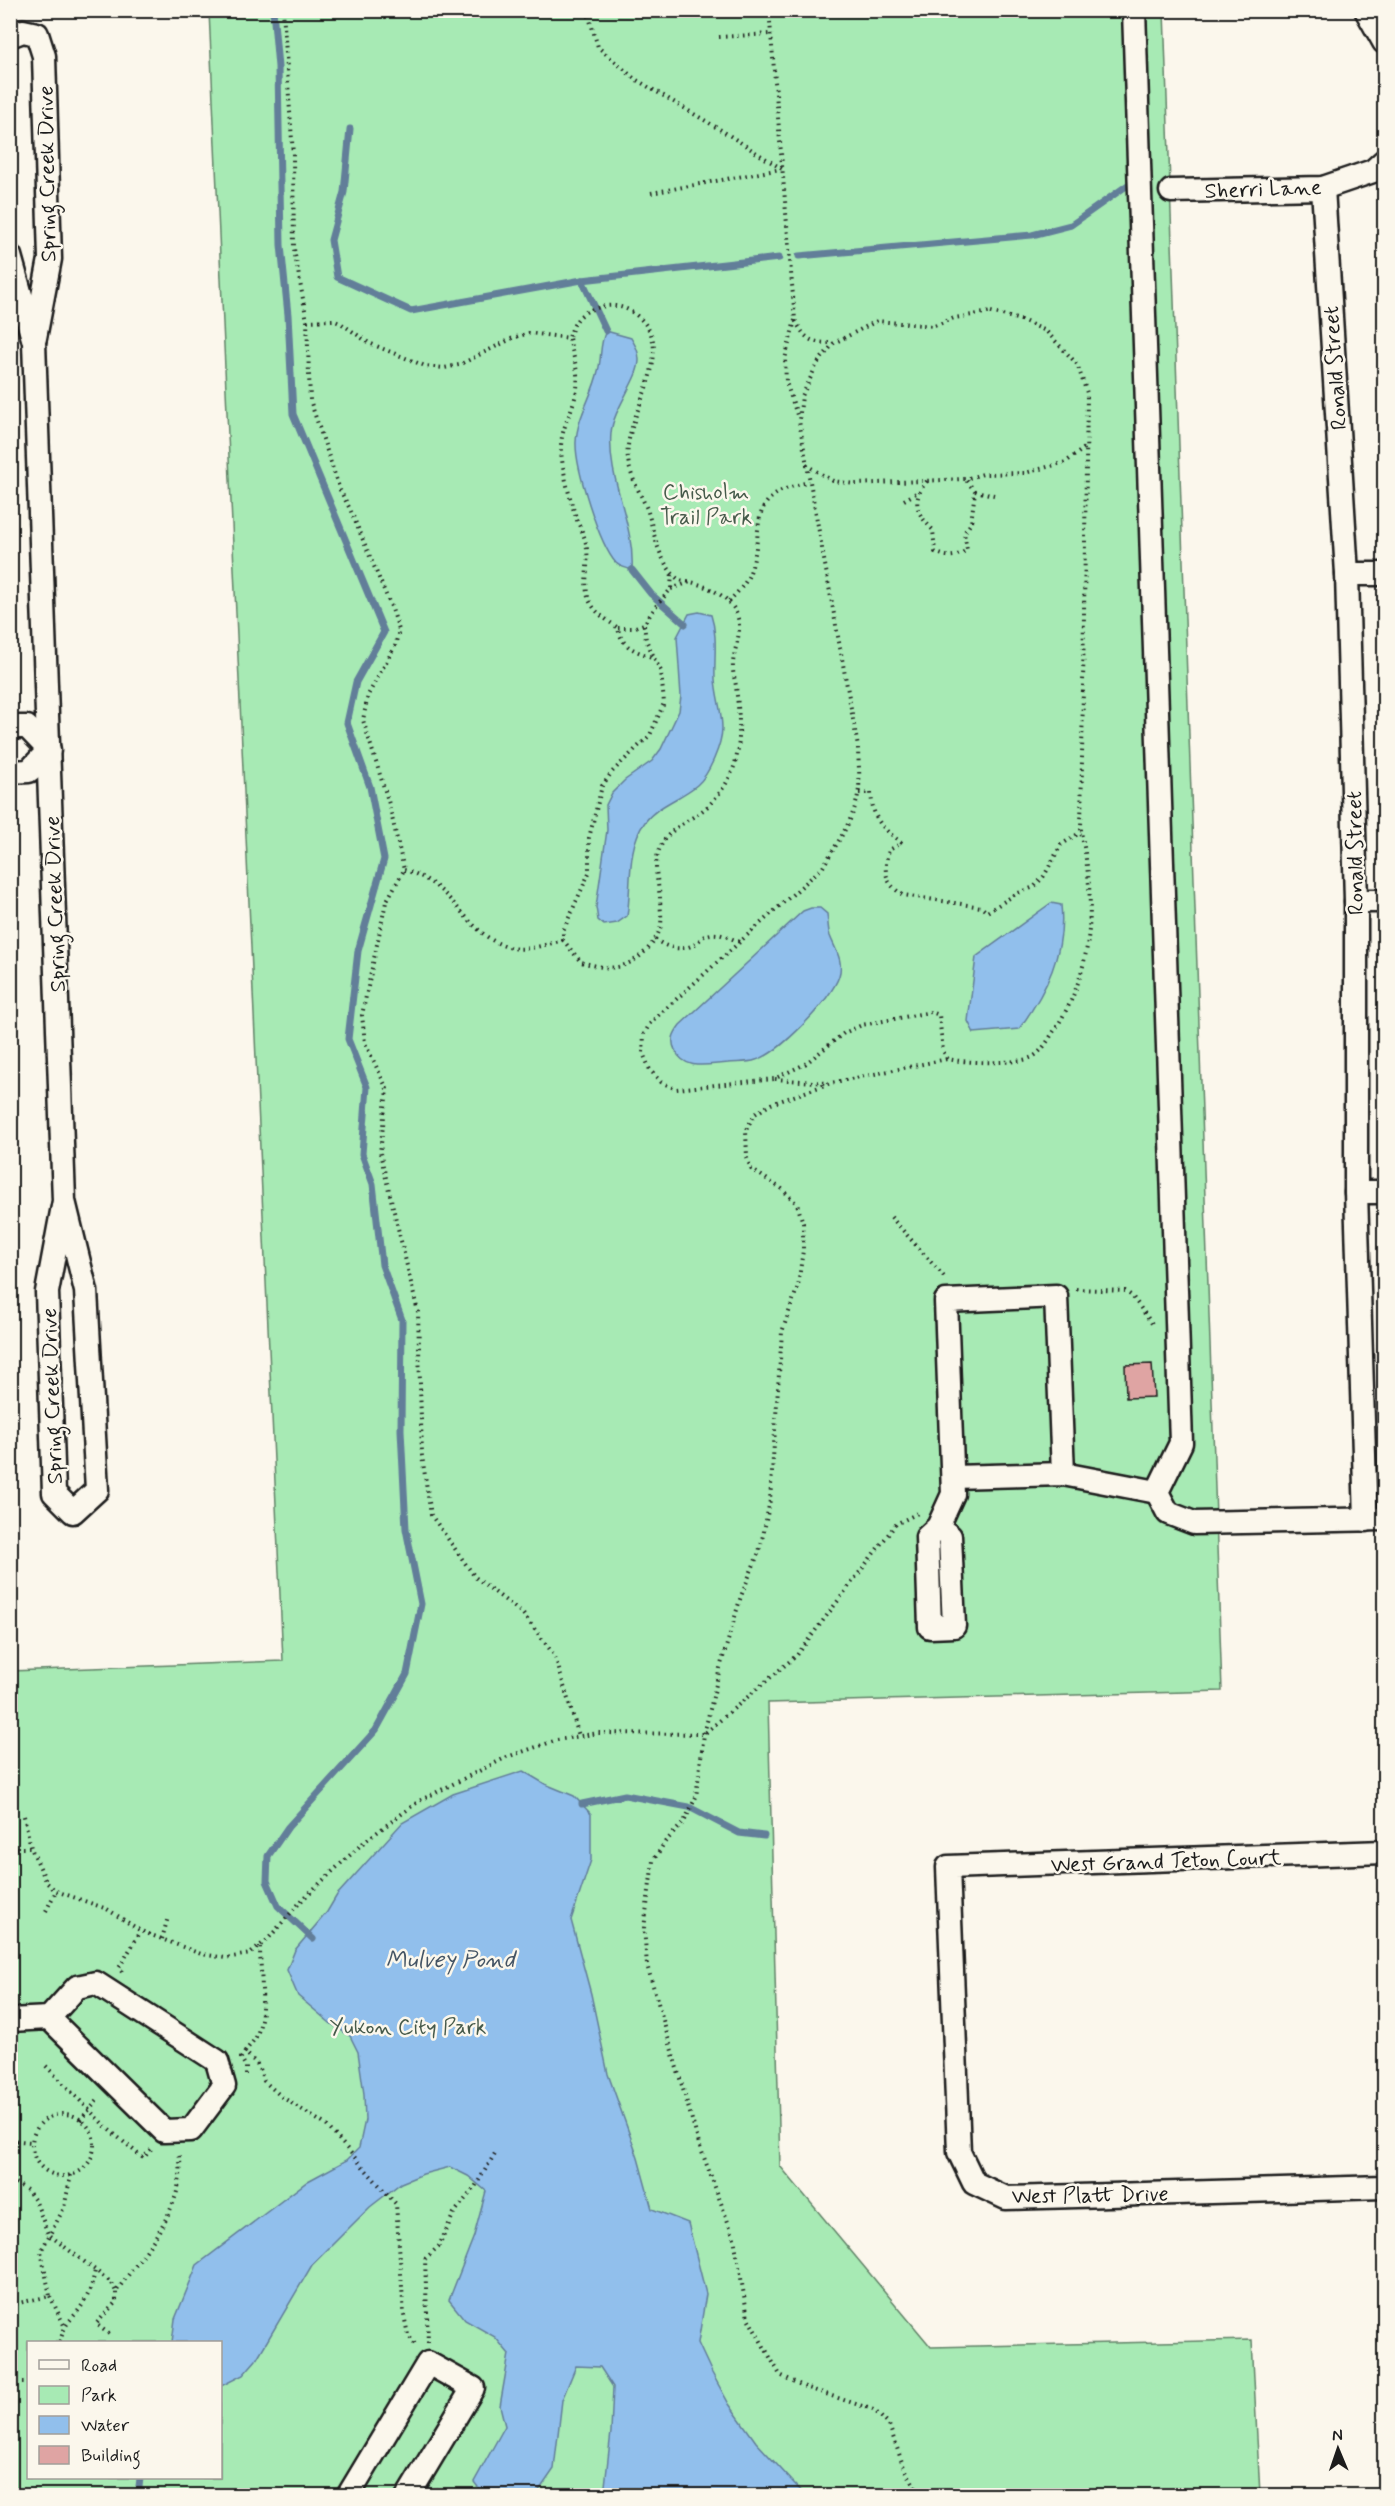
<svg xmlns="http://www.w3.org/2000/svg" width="1395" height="2506" viewBox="0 0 1395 2506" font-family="Mynerve,sans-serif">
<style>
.green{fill:#a7eab4;stroke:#628368;stroke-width:1.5;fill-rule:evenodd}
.water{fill:#91bfec;stroke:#627e99;stroke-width:1.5}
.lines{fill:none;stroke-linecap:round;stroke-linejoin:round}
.stream{stroke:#627e99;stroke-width:7}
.building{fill:#dfa4a3;stroke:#1c1c1c;stroke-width:1.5}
.minor-casing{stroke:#1c1c1c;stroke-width:27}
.path{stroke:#1c1c1c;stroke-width:4;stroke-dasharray:1.5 4.5;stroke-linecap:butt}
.minor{stroke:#fbf7ec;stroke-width:22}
.labels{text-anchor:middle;stroke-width:5;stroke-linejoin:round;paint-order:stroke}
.street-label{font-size:22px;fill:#1c1c1c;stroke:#fbf7ec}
.park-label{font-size:22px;fill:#465a4a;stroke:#fbf7ec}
.water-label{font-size:24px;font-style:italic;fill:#455565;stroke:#fbf7ec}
</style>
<rect width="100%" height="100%" fill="#fbf7ec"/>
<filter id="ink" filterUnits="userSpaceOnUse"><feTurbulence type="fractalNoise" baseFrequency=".0167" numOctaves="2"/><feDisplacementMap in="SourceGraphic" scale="12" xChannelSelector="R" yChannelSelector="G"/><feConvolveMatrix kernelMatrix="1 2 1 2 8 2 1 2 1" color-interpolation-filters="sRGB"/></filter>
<g filter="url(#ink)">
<path class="green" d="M209,11H1164L1222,1691L768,1703L780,2166L931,2347L1252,2340L1260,2495H11L10,1671L283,1661ZM28,2342H220V2478H28Z"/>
<g class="water">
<path d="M606,331L631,338C635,345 639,351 639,360C639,379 613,409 611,433C607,480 635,523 632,570C627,568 620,567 616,563C599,544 575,467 576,442C577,417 593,395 598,371C602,358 599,344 606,331Z"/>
<path d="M699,612L711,615C718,636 714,657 715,679C716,695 722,712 722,728C722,744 709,775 697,785C680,799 658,805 645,822C626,847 632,887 627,916L617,923L604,925L598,920L596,907L607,830L606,805L612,793L625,780L652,761L661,749L679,711L681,696L677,637L689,614Z"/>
<path d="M1051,903L1061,905C1066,952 1046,992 1019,1029L974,1033L968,1021L976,957Z"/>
<path d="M811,908H820L827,914C828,921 828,930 830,936C835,949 844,961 839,976C832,999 779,1054 756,1060C748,1063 737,1062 728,1063C709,1064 685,1072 675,1050C670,1040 674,1033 680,1025L803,911Z"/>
<polygon points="523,1771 545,1784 574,1796 591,1814 591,1860 571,1920 591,1994 608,2074 638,2158 652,2209 688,2223 706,2294 698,2343 712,2373 729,2404 756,2442 805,2495 604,2495 611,2432 613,2387 600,2367 576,2366 562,2400 554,2469 536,2495 484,2495 474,2482 505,2426 500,2406 509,2354 495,2337 465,2320 449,2300 474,2236 486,2191 468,2176 450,2167 423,2174 401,2183 370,2207 312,2265 256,2360 243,2375 221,2386 220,2342 172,2342 175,2319 197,2265 308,2181 347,2160 359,2148 365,2120 364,2094 358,2052 350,2036 330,2023 298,1996 287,1970 295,1950 327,1912 337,1895 402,1823 453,1794"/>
</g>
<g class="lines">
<g class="stream">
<polyline points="273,10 278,67 281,245 288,315 293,414 384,632 356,682 347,723 370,787 384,859 358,951 348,1039 367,1087 362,1154 373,1184 382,1265 402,1320 401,1430 406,1529 421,1604 407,1674 376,1730 288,1827 268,1856 267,1881 278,1906 313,1939"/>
<polyline points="350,129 344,192 331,240 337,277 411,311 582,280 779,258"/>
<polyline points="799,256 1032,235 1071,225 1132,182"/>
<polyline points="582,280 606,331"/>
<polyline points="632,570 651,594 685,624"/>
<polyline points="582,1804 625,1795 689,1807 739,1833 764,1836"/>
<polyline points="138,2496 140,2478"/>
</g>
</g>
<polygon class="building" points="1152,1364 1154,1397 1126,1398 1125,1365"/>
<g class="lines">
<g class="minor-casing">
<g id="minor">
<polyline points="1134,10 1181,1443 1157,1492 1168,1513 1194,1523 1384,1519"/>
<polyline points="1366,10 1384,42"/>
<polyline points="10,36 23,31 37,34 44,56 50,259 35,338"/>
<polyline points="1323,188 1347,574 1356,901 1356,1192 1366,1520"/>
<polyline points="1171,191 1323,188 1373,171 1384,161"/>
<polyline points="10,256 34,342 64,1201 86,1291 97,1490 73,1512 54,1493 47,1292 64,1201"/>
<polyline points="1347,574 1384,574"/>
<polyline points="10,727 27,727 49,750 29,771 10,772"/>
<polyline points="1356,901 1384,901"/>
<polyline points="1356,1192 1384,1192"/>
<polyline points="953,1477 1063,1474 1157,1492"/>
<polyline points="938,1527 950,1536 954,1626 930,1627 927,1537 938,1527 953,1494 946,1301 1056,1296 1063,1474"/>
<polyline points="1384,1852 948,1867 959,2152 974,2183 1006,2198 1384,2187"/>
<polyline points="10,2020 49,2018 77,1987 96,1983 217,2061 224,2086 191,2130 164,2131 49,2018"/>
<polyline points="348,2496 428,2363 473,2388 408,2496"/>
</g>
</g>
<g class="path">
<polyline points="283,10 293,155 294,249 307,321 310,400 340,490 350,509 392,609 399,630 395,646 368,695 363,720 389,804 404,870 386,902 362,1015 365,1043 387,1089 380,1153 418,1312 422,1456 431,1515 475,1577 523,1614 555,1656 579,1736"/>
<polyline points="587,10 598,47 635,79 721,130 782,169"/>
<path d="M769,10L795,320C806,340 810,343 833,343"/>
<polyline points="719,37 770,34"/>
<polyline points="651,193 781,169"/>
<path d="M991,312L1024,321L1046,331L1077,364L1087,393L1081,832C1096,901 1095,970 1054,1031C1048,1040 1041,1054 1030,1058C1016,1064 963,1063 948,1059L943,1051L939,1015L931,1012L862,1025L844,1033L805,1064L774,1079L676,1089L661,1082L650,1070L643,1053L644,1034L651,1022L823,867C836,844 853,822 858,795C861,780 858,762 858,747L799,421L802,396L817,364L834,343L877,321L934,326L954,318Z"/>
<polyline points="795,320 785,359 786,382 798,418"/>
<path d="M307,321L333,320L342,324L369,343L425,366L444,368L459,365L513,338L529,333L569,338C574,360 582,378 574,401C569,418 561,430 561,448C561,465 571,504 577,520C581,530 586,538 587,550C589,566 583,584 589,600C595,613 607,620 618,628C622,649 637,651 654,658L661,671L664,703L650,735L612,772L602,786L589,838V873L563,931V940L581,962C592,965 606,969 617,967C636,964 657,944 661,925C662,917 660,906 660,898C659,886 654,870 657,858C662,828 690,823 709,805C716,798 724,788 728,780C744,752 739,716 736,686C735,680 733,674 733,669C732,655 739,642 739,628C740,602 714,588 691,582C688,581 681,581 678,579C669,572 660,555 657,544C653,533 651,521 647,509C640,492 630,477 628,459C622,415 683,351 636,315C622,304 609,304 593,309C578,314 573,324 569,338"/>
<polyline points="806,465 833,481 855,484 965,479 983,474 1025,473 1066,462 1087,446"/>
<path d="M927,481C911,501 916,513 933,530L935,552C948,558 954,558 967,550L964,533L971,523L975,491L965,479"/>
<polyline points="975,491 994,495"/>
<polyline points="904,500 918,492"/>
<polyline points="671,589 690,582"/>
<path d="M729,601C736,594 745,585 749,575C768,527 740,497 809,482"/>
<polyline points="644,625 646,640 654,657"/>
<polyline points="618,628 633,628 644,624 656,606 671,589 672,571"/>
<path d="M859,793H871C873,820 881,827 902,843L889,850C883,870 884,883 903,895L981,907L987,912L1016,894L1034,887L1044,876L1061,845L1081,832"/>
<path d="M404,870C456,884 466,938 512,948C528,951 548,944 563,940"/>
<path d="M655,939C666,948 682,952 695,944C700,941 702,936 707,935C718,931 729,938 740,942"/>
<polyline points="775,1079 827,1083"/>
<polyline points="891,1217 946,1279"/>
<polyline points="1076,1289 1125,1291 1132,1296 1153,1325"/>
<polyline points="24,1816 31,1848"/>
<polyline points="10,1848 31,1848 47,1883 56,1891 107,1909 141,1931 201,1954 226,1958 250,1954 268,1939 303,1899 364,1842 419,1801 507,1757 557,1740 598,1733 704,1734 797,1655 896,1524 918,1513"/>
<polyline points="46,1911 56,1891"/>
<polyline points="162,1939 168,1917"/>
<polyline points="122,1972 119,1968 141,1931"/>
<path d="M245,2052C248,2047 253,2042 256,2037C267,2014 260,1972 260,1947"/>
<polyline points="46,2066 107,2128 143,2158 152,2149"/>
<polyline points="246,2075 246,2067 241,2058 245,2052 257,2064 264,2081 282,2097 326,2125 396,2204 404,2315 408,2335 417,2347"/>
<circle cx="63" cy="2145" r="31"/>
<polyline points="80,2120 100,2098"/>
<polyline points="10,2140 31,2142"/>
<path d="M10,2180L27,2190L36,2202L48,2234L112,2283L116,2292C143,2253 189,2204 179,2153"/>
<polyline points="50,2296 64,2325"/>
<polyline points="10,2305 50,2296 41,2251 64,2208 71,2175"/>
<polyline points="109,2334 96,2324 116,2302 116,2292"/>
<path d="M60,2342C66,2318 73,2321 84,2302C90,2292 93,2282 95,2270"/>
<polyline points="428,2343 425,2259 439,2246 454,2213 475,2187 497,2150"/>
<polyline points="10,2383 28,2383"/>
<polyline points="435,2489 444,2496"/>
<polyline points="924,2496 916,2488 903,2465 889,2425 874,2410 805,2387 780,2375 748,2318 734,2238 699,2144 647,1965 644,1928 653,1861 665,1842 684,1822 696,1797 704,1734 720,1668 741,1596 759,1552 764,1531 770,1500 782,1332 798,1286 803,1250 803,1223 797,1204 782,1189 751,1169 747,1158 746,1130 755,1114 771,1104 831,1083 947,1059"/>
</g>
<use href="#minor" class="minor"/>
</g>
</g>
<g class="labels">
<g class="street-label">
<text transform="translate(46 174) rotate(-91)" y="8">Spring Creek Drive</text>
<text transform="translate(1263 188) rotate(-2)" y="8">Sherri Lane</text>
<text transform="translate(1334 368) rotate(-94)" y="8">Ronald Street</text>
<text transform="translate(1354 853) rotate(-91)" y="8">Ronald Street</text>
<text transform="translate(54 904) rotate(-92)" y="8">Spring Creek Drive</text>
<text transform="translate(51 1396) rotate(-92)" y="8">Spring Creek Drive</text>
<text transform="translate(1166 1860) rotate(-2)" y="8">West Grand Teton Court</text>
<text transform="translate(1090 2194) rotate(-1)" y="8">West Platt Drive</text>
</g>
<g class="park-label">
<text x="706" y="499">Chisholm<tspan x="706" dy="25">Trail Park</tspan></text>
<text x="408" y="2034">Yukon City Park</text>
</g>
<g class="water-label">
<text x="450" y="1967">Mulvey Pond</text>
</g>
</g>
<rect width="1395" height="2506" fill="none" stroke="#fbf7ec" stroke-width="36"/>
<rect x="18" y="18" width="1359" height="2470" fill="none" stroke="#1c1c1c" stroke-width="2" filter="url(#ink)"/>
<rect x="27" y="2341" width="195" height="138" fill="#fbf7ec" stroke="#a29f99" stroke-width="1.5"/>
<rect x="39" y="2360" width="30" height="9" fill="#fbf7ec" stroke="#a29f99" stroke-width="1.5"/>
<text x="81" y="2371" font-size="18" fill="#1c1c1c">Road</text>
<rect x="39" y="2386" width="30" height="18" fill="#a7eab4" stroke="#a29f99" stroke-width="1.5"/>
<text x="81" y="2401" font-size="18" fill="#1c1c1c">Park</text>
<rect x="39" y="2416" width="30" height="18" fill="#91bfec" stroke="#a29f99" stroke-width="1.5"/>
<text x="81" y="2431" font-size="18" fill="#1c1c1c">Water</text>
<rect x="39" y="2446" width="30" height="18" fill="#dfa4a3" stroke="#a29f99" stroke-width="1.5"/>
<text x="81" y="2461" font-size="18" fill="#1c1c1c">Building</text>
<g transform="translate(1338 2449) rotate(358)" stroke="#fbf7ec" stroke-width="4.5" paint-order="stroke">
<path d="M0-4.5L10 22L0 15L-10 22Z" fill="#1c1c1c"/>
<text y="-9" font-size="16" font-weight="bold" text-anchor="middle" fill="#1c1c1c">N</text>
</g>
</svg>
